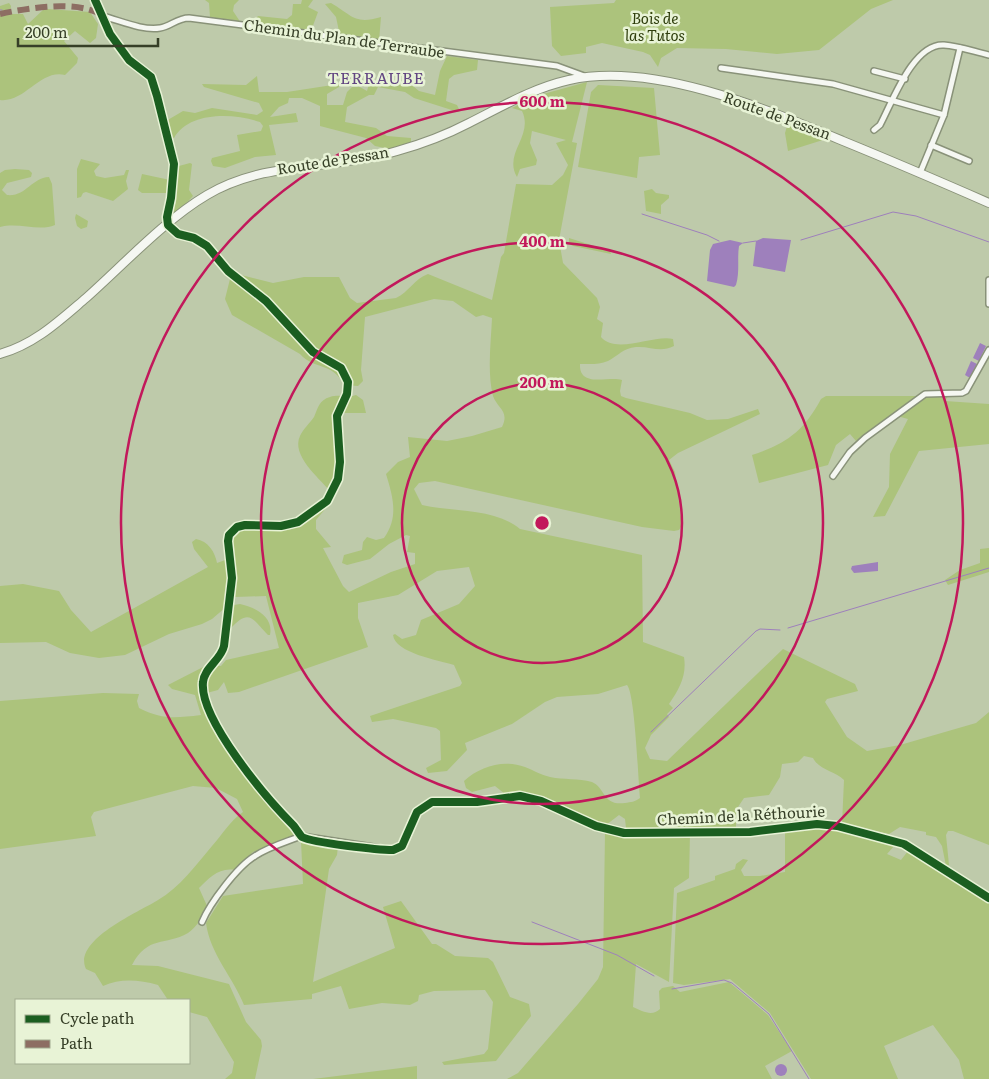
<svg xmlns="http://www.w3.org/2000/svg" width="989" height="1079" viewBox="0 0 989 1079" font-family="Literata,serif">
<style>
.green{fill:#acc37c}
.water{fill:#9e80bc}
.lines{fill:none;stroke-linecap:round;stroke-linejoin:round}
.stream{stroke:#9e80bc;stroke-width:1}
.minor-casing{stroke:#899279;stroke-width:8}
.secondary-casing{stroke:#899279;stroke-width:10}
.minor{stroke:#f5f7f2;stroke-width:5}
.secondary{stroke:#f5f7f2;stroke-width:8}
.quiet{stroke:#8d6e63;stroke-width:6;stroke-dasharray:12 6;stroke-linecap:butt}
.cycleway-casing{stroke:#e8f3d6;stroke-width:11}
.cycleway{stroke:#1b5e20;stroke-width:8}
.ring{fill:none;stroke:#c2185b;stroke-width:2.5}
.labels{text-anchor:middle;stroke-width:5;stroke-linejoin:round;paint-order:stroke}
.park-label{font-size:15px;font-style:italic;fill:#2f3e0d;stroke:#e8f3d6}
.street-label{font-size:15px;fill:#363f27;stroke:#e8f3d6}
.neighbourhood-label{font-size:16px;letter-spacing:1px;fill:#624682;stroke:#e8f3d6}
.centre{fill:#c2185b;stroke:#e8f3d6;stroke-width:2.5}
.ring-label{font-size:15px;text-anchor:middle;font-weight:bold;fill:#c2185b;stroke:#e8f3d6;stroke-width:5;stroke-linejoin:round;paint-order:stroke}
</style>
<rect width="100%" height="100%" fill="#becaaa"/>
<g class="green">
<polygon points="205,0 239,0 234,5 233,11 241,23 210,17 209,3"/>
<polygon points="302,0 313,0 308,7 318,12 311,31 263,26 254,21 258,16 287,19 292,15 293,4 301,4"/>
<polygon points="616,0 893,0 871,9 819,50 777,54 726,49 677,48 661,58 658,67 650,55 643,52 602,43 586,47 586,53 561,56 552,46 550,7 614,3"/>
<path d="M9,3L11,6L10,14H23L28,24L43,10L47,9L90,12L98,24L96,38L90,43L75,31L64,41L78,58L77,63L65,75C40,69 25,103 0,100V6Z"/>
<path d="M331,3C352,15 354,25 381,17L379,41L340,36L336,17L325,4Z"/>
<path d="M447,56L478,60L477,70L454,75L449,79L446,101L457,105L460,111L458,112L414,98L405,92L378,87L374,95H369L347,107L345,122L376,128L387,136L411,138V143L390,149L375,146L366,138L320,126V106L302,98H289L288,103L279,107L270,117L296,113L298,122L269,125L276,155L255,157L225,168L213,166L211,161L212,158L240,151L237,135L261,131L263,126L260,122C234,113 189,111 174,138C169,135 167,127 166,121L183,111L195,113L212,108L257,115L263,111L259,103L204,87L202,84L246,85L257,76L259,92H287L339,84V87L327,94V105H343L347,92L352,87H360L367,91L370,81L413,86L419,91L435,95L440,71Z"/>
<path d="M587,82L572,142L577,143L559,240L563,263L597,298L600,307L597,319L603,323L601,337C616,355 655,334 673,339L674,346C660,353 651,346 636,347C623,348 618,356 608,361C599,365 590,364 580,364C579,388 608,376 622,380L620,391L621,396L626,398L690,413L707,420L728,419L758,409L760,414L678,453L669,460L675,472L682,525L679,530L674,531L642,527L435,481L419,483L414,489L422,505C453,512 495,508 520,529L642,555L643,642L684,657C687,676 679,689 669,704L673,708L667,714L669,717L651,735L645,748L650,759L667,761L783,649L855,684L858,691L827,699L825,702L847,737L867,751L900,745L976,723L989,712V845L953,831H948L946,835L949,865L946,866L942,846L936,837L926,835V832L900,827L889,834L842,824L844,780C835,771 819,770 813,758L804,756L798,762L782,764L780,777L769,795L744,798L736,810V828L635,830L626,828L625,819L619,815L606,825L543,799L522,794H505L495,786L472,792L466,788L464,781C480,766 504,759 525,767C533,770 541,775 550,777C564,780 578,778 592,782C606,788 602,806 625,803C631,802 635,802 640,798C638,779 635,693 627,685L598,694L557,697L545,702L512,724L465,743L467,750L447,771L428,773L426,768L441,760L440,731L436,728L393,719L372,722L370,716L460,686L462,683L454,665C438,660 395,653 393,635L395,634L402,639L416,635L421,620L459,604L475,586L469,567L437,571L398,595L358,603V618L368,647L239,692L228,693L224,682L218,690L203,694C213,744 261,794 295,831L296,836L253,852L235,870C219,867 209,878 199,888L208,908C203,916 196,928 188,933C165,946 148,935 132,965L158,966L229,984L246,1022L261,1040L262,1046L255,1079H225L232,1073L234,1062L207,1017L189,1012V1000H168L158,985C139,980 121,978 103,986L95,973L86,969C72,940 141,911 158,900C179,888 197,864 212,846C223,834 229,822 243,812L237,799L216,788L193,786L94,812L91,817L96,836L0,849V701L103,693L139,694L137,701L139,708C163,720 175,718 201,715L195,695L172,689L168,685L207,665L221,666L226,660L279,648L266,596L235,597L236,576L230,538C239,518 268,530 285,530C301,530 311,511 326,508L316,520V529L331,547L323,548L343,586L349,592L391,572L415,564V553L407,552L410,536L406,535L389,544L370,559L347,565L342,563L344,555L362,550L363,542L367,537L376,540L384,538C399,517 393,497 386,474L398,462L410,457L408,437L447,441L472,436L502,427C510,411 497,408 493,396C487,372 491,342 492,318L483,315L476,317L453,301L434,299L365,317L361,370L363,381L358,386L344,385C333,362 314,370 300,354L232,315L225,299L230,279L235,275H241L273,283L304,277H339L350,298L357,303L396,298C409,292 414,279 428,274L492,300L501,257L504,253L516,184L552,185L563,175L568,165L556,143L566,140L532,131L530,143L537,160L536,165L520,169L517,177C503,153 534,136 522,111L512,108L536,96Z"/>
<polygon points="598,85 654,88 660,155 639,157 637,178 578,167 591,92"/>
<polygon points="788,123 826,139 788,151 785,133"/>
<polygon points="81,159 100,164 94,171 96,176 105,178 124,175 126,170 129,170 126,181 128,189 113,201 86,192 83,193 81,197 77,198 77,169"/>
<polygon points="190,163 192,164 189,190 193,196 175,215 171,214 176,202 166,193 142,193 138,190 142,174 170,180 171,165 179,166"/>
<path d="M15,169L29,170L32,173L31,177L7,183L2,190L7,195C26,197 31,178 49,177L52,184L55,225C39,232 19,222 0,227V173L5,170Z"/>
<polygon points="652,189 656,193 669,195 669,198 661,205 661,214 646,211 644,191"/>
<polygon points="76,214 88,221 87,227 81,229 77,226 75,218"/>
<polygon points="569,238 610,251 611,254 573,246 569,244"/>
<path d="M356,395L363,400L366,413H334L337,463L330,491C318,477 291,455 300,436C303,429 310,423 314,417C318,408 319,400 330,397C339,394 348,398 356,395Z"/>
<path d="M826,396H917L856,441L850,434L836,445L828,465L759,483L752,455C786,444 804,431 821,399Z"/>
<polygon points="929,396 948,396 945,401 989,404 989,444 919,451 885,516 873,517 889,487 890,454 908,419 897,416"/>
<path d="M196,539C208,541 215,552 217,563L228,559L229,579L226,607L212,619L202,624L169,634L125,655L99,658L70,653L46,642L0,643V586L23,584L59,591L71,610L91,632L208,567L194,549L192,542Z"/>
<polygon points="989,548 989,572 948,585 945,580 960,570 980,563 980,549"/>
<path d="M240,604C254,607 274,616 270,635H268C252,618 249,608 230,629L234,605Z"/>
<polygon points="816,826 838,829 895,845 887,854 901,860 908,851 933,864 989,901 989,1079 964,1079 959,1060 933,1025 884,1046 898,1079 811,1079 770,1013 730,979 684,985 673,983 677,893 715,880 715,876 735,869 736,864 743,859 748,860 741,870 744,876 760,876 785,872 785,829"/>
<path d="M605,833L642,836L690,834L689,878L674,888L669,982L636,964L633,1007C642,1011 652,1017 660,1009L659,991L662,988L673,986L680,992L729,982L768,1015L792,1051L765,1066L772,1079H507L518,1073L578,1004L598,979L603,967Z"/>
<path d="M301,841L338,846L337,855L329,869L313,982L395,948L383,907L401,901L432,944H436L455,956L488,958L493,962L510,997L529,1004L531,1016L496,1061L444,1065L442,1062L484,1054L488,1049L493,1002L485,990L434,991L419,995L418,1001L410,1005L382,1003L349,1009L341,986L312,994V999L244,1005C233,977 210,954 206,923L223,896L303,884Z"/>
<polygon points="417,1066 417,1079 313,1079"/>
</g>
<g class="water">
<polygon points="763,238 791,240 785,272 753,266 756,241"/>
<path d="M730,240L743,243L739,246C737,259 740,271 736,285L734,287L707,281L710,250L713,244Z"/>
<polygon points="980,343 986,346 979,361 973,358"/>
<polygon points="971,361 977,364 970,378 965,375"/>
<polygon points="878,562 878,571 854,573 851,569 852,566"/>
<circle cx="781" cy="1070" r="6"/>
</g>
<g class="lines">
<g class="stream">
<polyline points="0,10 2,10"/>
<polyline points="642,214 707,235 719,241"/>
<polyline points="801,240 893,212 916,216 989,242"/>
<polyline points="743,243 756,241"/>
<polyline points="788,628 989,568"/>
<polyline points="651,732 756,631 760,629 780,630"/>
<polyline points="532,922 617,955 654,976"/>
<polyline points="672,989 724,980 732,983 769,1014 809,1079"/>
</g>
<g class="minor-casing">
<g id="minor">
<path d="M95,0L110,34L129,60L151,77L157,96L174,164L171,198L167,217L168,225L178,234L194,238L207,246L228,271L266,301L313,352L341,368L348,382L347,394L337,416L340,462L338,479L327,501L298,522L281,526L245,525L237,527L229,535L228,541L232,578L224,646C221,660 204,668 203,682C200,714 250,777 271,802C280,814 293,823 301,836"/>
<path d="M102,16C119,20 142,31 160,28C170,27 177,18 189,18L557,66L587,77"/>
<polyline points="721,68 833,84 944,115"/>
<polyline points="874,71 905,79"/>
<path d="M874,130L880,125C892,103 913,43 944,45C959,46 975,52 989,55"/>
<polyline points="931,145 969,161"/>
<polyline points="920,173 944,115 960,48"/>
<polyline points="989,280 989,304"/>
<polyline points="833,476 850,452 865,438 925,394 962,393 966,391 989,350"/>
<polyline points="301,836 393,850 402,846 417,812 432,802 477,802 520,796 541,801 596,826 624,833 750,832 817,824 837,826 904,844 989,898"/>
<path d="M202,922C210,903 237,867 255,856C268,847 286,842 301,836"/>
</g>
</g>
<g class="secondary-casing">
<path id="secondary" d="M0,354C35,344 59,321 86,298C122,266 166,219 207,195C266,160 334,170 397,151C422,144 446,135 469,123C501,107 533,88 569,80C653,61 766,109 843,141C892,161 941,182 989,203"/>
</g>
<use href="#minor" class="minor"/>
<use href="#secondary" class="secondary"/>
<path class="quiet" d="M0,14C28,8 75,0 100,14"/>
<g class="cycleway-casing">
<path id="cycleway" d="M95,0L110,34L129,60L151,77L157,96L174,164L171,198L167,217L168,225L178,234L194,238L207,246L228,271L266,301L313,352L341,368L348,382L347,394L337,416L340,462L338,479L327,501L298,522L281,526L245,525L237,527L229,535L228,541L232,578L224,646C221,660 204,668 203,682C199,719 267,799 293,825C296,828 299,834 302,837C314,843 378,850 393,850L402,846L417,812L432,802H477L520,796L541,801L596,826L624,833L750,832L817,824L837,826L904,844L989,898"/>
</g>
<use href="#cycleway" class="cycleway"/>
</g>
<g class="ring">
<circle cx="542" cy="523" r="140"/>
<circle cx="542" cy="523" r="281"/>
<circle cx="542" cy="523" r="421"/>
</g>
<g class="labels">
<g class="park-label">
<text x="655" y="24">Bois de<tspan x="655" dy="17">las Tutos</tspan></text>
</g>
<g class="street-label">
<text transform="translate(344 39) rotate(8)" y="5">Chemin du Plan de Terraube</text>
<text transform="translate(777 116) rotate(20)" y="5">Route de Pessan</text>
<text transform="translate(333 161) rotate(-9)" y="5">Route de Pessan</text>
<text transform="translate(741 816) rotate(-3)" y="5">Chemin de la Réthourie</text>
</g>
<g class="neighbourhood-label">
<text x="376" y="84">TERRAUBE</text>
</g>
</g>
<circle cx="542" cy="523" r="8" class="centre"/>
<g class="ring-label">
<text x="542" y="107">600 m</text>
<text x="542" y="247">400 m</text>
<text x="542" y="388">200 m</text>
</g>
<rect x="15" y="999" width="175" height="65" fill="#e8f3d6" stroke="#a1ab90"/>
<rect x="25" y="1015" width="25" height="8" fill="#1b5e20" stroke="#a1ab90"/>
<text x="60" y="1024" font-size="15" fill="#363f27">Cycle path</text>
<rect x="25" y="1040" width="25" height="8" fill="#8d6e63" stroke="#a1ab90"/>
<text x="60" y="1049" font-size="15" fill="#363f27">Path</text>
<path d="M18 38v8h140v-8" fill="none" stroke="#363f27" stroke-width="2.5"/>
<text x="25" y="38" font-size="15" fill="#363f27" stroke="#e8f3d6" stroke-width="4" paint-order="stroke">200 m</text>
</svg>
